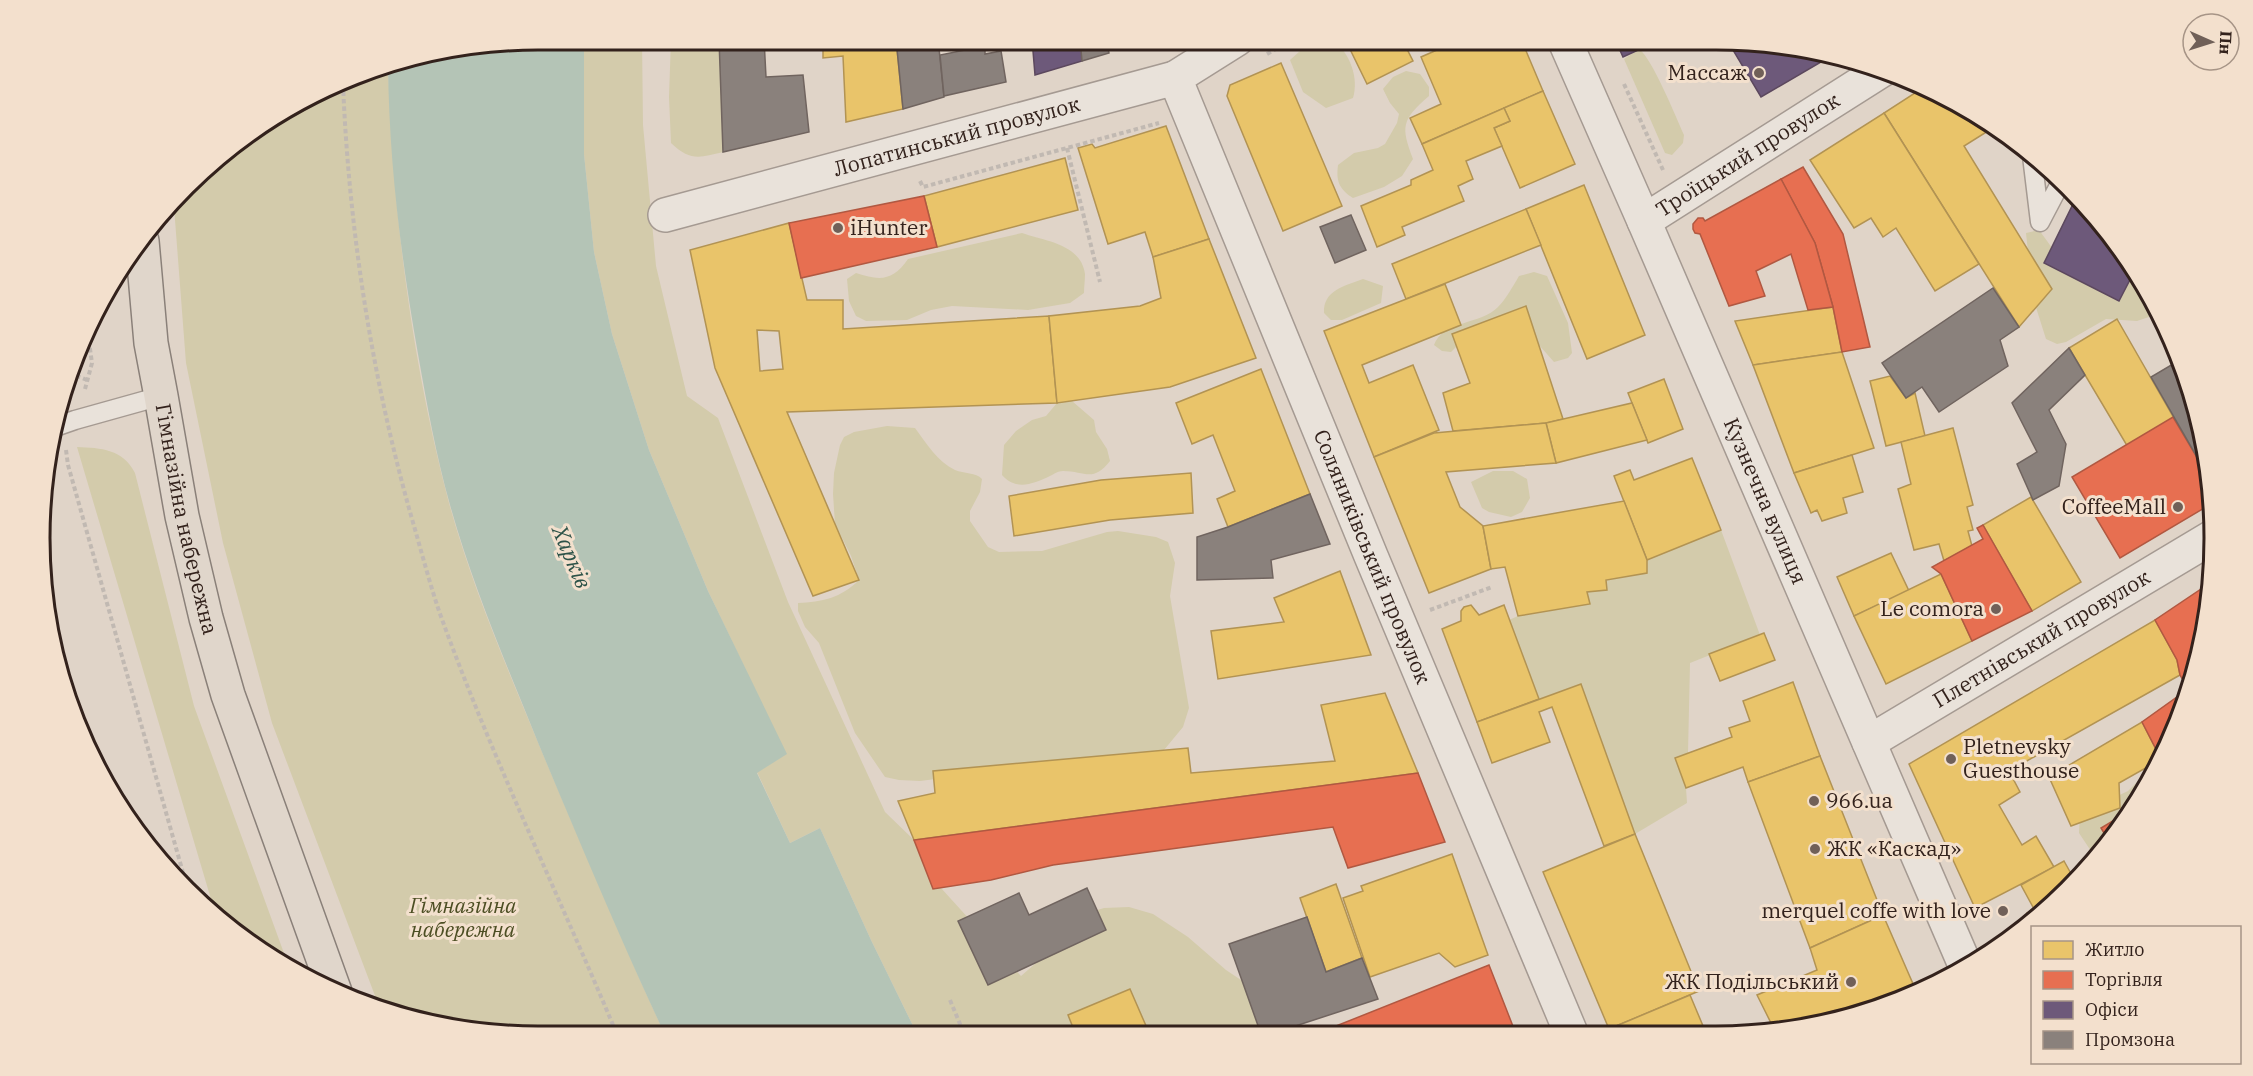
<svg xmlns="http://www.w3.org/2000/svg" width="2253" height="1076" viewBox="0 0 2253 1076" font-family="'IBM Plex Serif',serif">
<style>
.green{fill:#d3cbab}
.water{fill:#b4c4b6}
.homes{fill:#e9c46a;stroke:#b29353;stroke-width:1.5;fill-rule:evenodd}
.shops{fill:#e76f51;stroke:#b15841;stroke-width:1.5}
.offices{fill:#6d597a;stroke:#5c485e;stroke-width:1.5}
.industry{fill:#8a817c;stroke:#70645f;stroke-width:1.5}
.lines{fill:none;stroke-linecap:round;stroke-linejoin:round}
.service-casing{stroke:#a59a92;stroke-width:21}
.minor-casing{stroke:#a59a92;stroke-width:36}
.tertiary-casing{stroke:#a59a92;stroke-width:36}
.primary-casing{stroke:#8a8079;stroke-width:36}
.path{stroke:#c1b9b2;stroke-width:4;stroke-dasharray:4.5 3;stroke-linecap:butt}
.service{stroke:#e9e2da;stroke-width:18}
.minor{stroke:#e9e2da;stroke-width:33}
.tertiary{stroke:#e9e2da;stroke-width:33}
.primary{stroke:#e0d6cb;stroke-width:33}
.poi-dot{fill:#706058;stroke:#f3e0cd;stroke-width:2}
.labels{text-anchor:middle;stroke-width:6;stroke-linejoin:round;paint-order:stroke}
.poi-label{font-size:21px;fill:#33221c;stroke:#f3e0cd;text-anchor:end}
.street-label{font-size:21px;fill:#33221c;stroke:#f3e0cd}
.park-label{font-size:21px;font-style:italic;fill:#4c4e23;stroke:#f3e0cd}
.water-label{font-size:22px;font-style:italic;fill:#2c5248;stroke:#f3e0cd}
.rim{fill:none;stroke:#33221c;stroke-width:3}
</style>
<rect width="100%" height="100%" fill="#e0d4c8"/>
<g class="green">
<polygon points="584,39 642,39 643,125 656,266 687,396 718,418 788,602 885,812 914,840 933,889 941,888 1021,976 1043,957 1081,915 1104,908 1129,907 1153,914 1188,937 1226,970 1253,988 1287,1021 1292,1034 918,1036 871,940 820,828 790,843 757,772 786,754 708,591 649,450 612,334 594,252 584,154"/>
<path d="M671,39H727L723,152C699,158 690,161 671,143L669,97Z"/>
<path d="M1323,40H1333C1350,53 1359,78 1353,98L1326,108L1303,92L1290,60L1300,51Z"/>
<path d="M1639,49C1652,58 1676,117 1684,135L1683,143L1672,155L1665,153L1624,59Z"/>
<path d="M388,64C393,212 411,359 449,503C469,576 498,646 527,716C564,805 603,894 641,982L666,1037H538L440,1027L380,1009L272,723L223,543L186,363L174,207L234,142L377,66Z"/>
<path d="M1406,71L1420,74L1429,87V96C1401,120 1401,127 1413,159L1402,176L1384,187L1353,198C1339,189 1336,181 1338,165L1354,153L1378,148L1385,144L1397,123L1399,114L1390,103L1383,89L1393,77Z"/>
<polygon points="2039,230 2058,256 2133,266 2158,314 2137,321 2106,319 2066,342 2057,344 2046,339 2033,298 2026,233"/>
<path d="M1022,233C1045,241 1081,244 1085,274C1085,280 1084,287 1084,293L1070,303L1028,310L952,306L931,310L907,320L866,321L856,316L849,301L847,279L856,273C880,281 893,281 908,259Z"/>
<path d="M1534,272L1547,276L1568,323L1572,353L1568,358L1554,362L1517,320L1464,339L1451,352L1442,351L1434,345C1443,320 1481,325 1498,307C1506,299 1513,286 1519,276Z"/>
<path d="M1363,279L1383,286L1381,303L1342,320H1331L1324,313C1323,290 1345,286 1363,279Z"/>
<path d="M1072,401L1094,420L1096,432L1107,449L1110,461C1093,483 1085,471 1063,471C1058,471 1054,474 1050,476C1033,484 1016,491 1002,475L1004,445L1016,431L1032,420L1046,416L1057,403Z"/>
<path d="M887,426L915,428C926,443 938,462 955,470C964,474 976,472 982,479L980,492L970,511V521L988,547L999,552L1042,551L1107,532L1118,531L1156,537L1168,542L1175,563L1170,596L1189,708L1183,727L1164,750L920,781L899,780L885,777L855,733L819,643L805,627L798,611V603C822,602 841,598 859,580L851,556L835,524L833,494L834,473L840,445L844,437L854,432Z"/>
<path d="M77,447C101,448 123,449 135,473L194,706L285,956L286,966L260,953L216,916Z"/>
<polygon points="1493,471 1513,471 1527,479 1530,498 1522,512 1511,517 1489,512 1482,508 1471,482"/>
<polygon points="1721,530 1760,635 1690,663 1688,753 1675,758 1686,788 1687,803 1635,834 1581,684 1539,699 1509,620 1518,616 1590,604 1587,592 1607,590 1606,580 1647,573 1647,560"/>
<polygon points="2151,772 2111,841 2095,857 2079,833 2080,814 2128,791 2144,775"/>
</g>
<path class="water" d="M538,39H584V154L594,252L612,334L649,450L708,591L787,754L757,773L790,843L820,828L871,940L918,1036L666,1037C621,941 580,843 539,745C507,666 473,587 450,505C436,455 427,405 418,354C401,258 389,162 388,64Z"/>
<g class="homes">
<polygon points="823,39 896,39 903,109 846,122 843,56 823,58"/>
<polygon points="1345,39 1430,39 1407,49 1413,61 1367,84"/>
<polygon points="1462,39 1521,39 1543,91 1422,144 1410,118 1441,104 1421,57"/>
<polygon points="1281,63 1342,206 1283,231 1227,96 1230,85"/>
<polygon points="1924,87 1996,126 1964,146 2052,289 2019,327 1884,113"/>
<polygon points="1543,91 1575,164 1520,188 1494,128 1510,121 1504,108"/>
<polygon points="1504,108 1510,121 1494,128 1502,146 1466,161 1473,179 1458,186 1464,201 1402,227 1405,235 1377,247 1361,206 1411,185 1411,180 1433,170 1422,144"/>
<polygon points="1884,113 1979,264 1935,291 1896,228 1883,237 1871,218 1854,228 1810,160"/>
<polygon points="1166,126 1209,239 1153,257 1145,232 1108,244 1078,148 1092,144 1095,148"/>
<polygon points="1065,158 1078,210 937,247 924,196"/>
<polygon points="1584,185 1645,335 1587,359 1526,209"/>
<polygon points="1526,209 1541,245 1406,299 1392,264"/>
<path d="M789,223L807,300H843V329L1049,316L1057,403L787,412L859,580L813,596L715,368L690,250ZM757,330L779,331L783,369L760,371Z"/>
<polygon points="1209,239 1256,358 1170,387 1057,403 1049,316 1140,306 1161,298 1153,257"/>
<polygon points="1445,284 1461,325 1362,365 1369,383 1413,365 1439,430 1374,457 1324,331"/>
<polygon points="1526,306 1563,419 1546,423 1453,431 1443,393 1470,383 1452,334"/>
<polygon points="1833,307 1842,352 1753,365 1735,321"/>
<polygon points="2117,319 2179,427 2132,454 2069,348"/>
<polygon points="1842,352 1874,448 1794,473 1753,365"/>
<polygon points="1261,369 1310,494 1228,527 1217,499 1235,491 1213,435 1192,444 1176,403"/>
<polygon points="1890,376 1906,398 1915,393 1925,436 1886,446 1870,381"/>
<polygon points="1664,379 1683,429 1648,443 1628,393"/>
<polygon points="1632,403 1647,440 1556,463 1546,423"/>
<polygon points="1546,423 1556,463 1446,472 1460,507 1483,526 1491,569 1429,593 1374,457 1434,433"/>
<polygon points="1953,428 1973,505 1967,507 1973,530 1968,531 1972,546 1944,561 1939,544 1914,550 1898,489 1911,484 1901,442"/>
<polygon points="1852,455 1863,492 1843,498 1847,513 1822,521 1817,510 1811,513 1794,473"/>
<polygon points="1692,458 1721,530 1647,560 1614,476 1630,470 1634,480"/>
<polygon points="1191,473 1193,513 1110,520 1014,536 1009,496 1101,480"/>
<polygon points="2031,497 2081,582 2032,611 1983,525"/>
<polygon points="1624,501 1647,560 1647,573 1606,580 1607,590 1587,592 1590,604 1518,616 1505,567 1491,569 1483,526"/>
<polygon points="1891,553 1909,591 1854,616 1837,577"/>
<polygon points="1340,571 1371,655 1218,679 1211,631 1284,622 1274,598"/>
<polygon points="1941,574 1972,641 1886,684 1854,616"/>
<polygon points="1471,605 1479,615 1504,605 1539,699 1477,722 1442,629 1461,621 1461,611 1464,607"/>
<polygon points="2155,620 2177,660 2180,675 2009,771 2020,792 1999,805 2022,845 2036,836 2054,867 1975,908 1909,764"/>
<polygon points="1764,633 1775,660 1720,681 1709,654"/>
<polygon points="1793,682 1820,756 1748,782 1743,767 1686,788 1675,758 1732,737 1729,728 1750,721 1743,701"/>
<polygon points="1581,684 1635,834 1604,846 1552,707 1539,712 1550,742 1492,763 1477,722"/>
<polygon points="1385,693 1418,773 914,840 898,801 935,793 933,771 1188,748 1191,773 1335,761 1321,705"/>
<polygon points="2142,722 2160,757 2158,761 2119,783 2120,808 2071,826 2049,777"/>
<polygon points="1820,756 1883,915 1810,948 1748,782"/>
<polygon points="1635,834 1699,991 1609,1029 1543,872"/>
<polygon points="1452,854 1488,955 1455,967 1439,953 1370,977 1343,898 1363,891 1361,886"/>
<polygon points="2064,861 2074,879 2031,921 2027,913 2034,909 2021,885"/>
<polygon points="1336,884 1362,958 1326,972 1300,898"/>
<polygon points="1883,915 1917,993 1906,999 1776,1033 1757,995 1817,970 1810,948"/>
<polygon points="1130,989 1150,1035 1076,1035 1068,1015"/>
<polygon points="1690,995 1706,1033 1611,1033 1609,1029"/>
</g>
<g class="shops">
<polygon points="1803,167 1843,234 1870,347 1842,352 1833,307 1815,243 1781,179"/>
<polygon points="1781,179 1815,243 1833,307 1808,310 1791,254 1756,271 1765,296 1729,306 1700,234 1695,233 1693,229 1693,224 1698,218 1703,218 1705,221"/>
<polygon points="924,196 937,247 801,278 789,223"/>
<polygon points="2173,417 2208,476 2211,504 2120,558 2072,477"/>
<polygon points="1983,525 2032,611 1972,641 1941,574 1932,567 1983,539 1977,528"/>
<polygon points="2210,583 2204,636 2176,729 2160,757 2142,722 2188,689 2180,675 2177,660 2155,620"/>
<polygon points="1418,773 1445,842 1348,868 1333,827 1053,865 991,880 933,889 914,840"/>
<polygon points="2128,812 2111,841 2110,843 2101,828"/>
<polygon points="1489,965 1516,1034 1316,1034"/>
</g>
<g class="offices">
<polygon points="1032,39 1081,39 1082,61 1035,75"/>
<polygon points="1615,39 1660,39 1660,40 1623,57"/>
<polygon points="1727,40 1813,49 1833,55 1761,97"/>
<polygon points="2077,196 2130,261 2135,270 2119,301 2044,263"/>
</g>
<g class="industry">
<polygon points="719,39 764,39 766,77 803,75 809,132 723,152"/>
<polygon points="896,39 938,39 944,97 903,109"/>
<polygon points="1136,39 1163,39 1137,46"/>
<polygon points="1107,42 1109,53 1082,61 1081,50"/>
<polygon points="985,46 985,54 1001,51 1006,82 944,96 940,55"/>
<polygon points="1351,215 1366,250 1335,263 1320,227"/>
<polygon points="1993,288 2019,327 2000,340 2008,366 1939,412 1922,387 1906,398 1882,363"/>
<polygon points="2069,348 2085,375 2049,410 2066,444 2059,486 2033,500 2017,464 2037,452 2012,403"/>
<polygon points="2178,361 2183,370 2204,441 2208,476 2151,377"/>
<polygon points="1310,494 1330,544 1271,560 1273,578 1197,580 1197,537 1228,527"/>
<polygon points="1087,888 1106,930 988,985 958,921 1019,893 1029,915"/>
<polygon points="1307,917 1326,972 1362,958 1378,999 1271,1034 1261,1034 1229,944"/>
</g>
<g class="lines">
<g class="service-casing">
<g id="service">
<polyline points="2032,156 2040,222 2062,180"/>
<polyline points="52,428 75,420 161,396"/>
</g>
</g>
<g class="minor-casing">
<g id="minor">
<path id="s1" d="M665,215L1175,78"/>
<path id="s2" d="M1644,221L1882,70"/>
<path id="s3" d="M1869,742L2214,536"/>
</g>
</g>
<g class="tertiary-casing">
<g id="tertiary">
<path id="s4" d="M1237,39L1175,78L1371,556L1571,1033"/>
<path id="s5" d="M1564,39L1644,221L1965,965"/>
</g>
</g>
<g class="primary-casing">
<g id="primary">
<path id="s6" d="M142,241L151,343L161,396L182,516L206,618L228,695L335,992"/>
</g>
</g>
<g class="path">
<polyline points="1267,54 1293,39"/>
<path d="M343,84C349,231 372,378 412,519C421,550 429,581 439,611C491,756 559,895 618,1037"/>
<polyline points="1624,84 1663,170"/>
<polyline points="1067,148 1100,282"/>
<polyline points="920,181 923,187 1159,123"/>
<polyline points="69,373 87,380"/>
<polyline points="85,389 92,363 87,328"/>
<polyline points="66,450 68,465 189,894"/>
<polyline points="1430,610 1492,587"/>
<polyline points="950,1000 965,1036"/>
</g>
<use href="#service" class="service"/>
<use href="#minor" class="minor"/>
<use href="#tertiary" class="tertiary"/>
<use href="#primary" class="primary"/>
</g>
<g class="poi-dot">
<circle cx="1759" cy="73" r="6"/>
<circle cx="838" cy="228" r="6"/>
<circle cx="2178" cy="507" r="6"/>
<circle cx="1996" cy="609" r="6"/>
<circle cx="1951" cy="759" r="6"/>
<circle cx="1814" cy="801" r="6"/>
<circle cx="1815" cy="849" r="6"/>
<circle cx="2003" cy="911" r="6"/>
<circle cx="1851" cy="982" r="6"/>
</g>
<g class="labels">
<g class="poi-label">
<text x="1747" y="80">Массаж</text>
<text x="850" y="235" text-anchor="start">iHunter</text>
<text x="2166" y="514">CoffeeMall</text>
<text x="1984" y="616">Le comora</text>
<text x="1963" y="754" text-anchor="start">Pletnevsky<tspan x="1963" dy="24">Guesthouse</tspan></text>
<text x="1826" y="808" text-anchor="start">966.ua</text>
<text x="1827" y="856" text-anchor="start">ЖК «Каскад»</text>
<text x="1991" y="918">merquel coffe with love</text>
<text x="1839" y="989">ЖК Подільський</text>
</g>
<g class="street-label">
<text dy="7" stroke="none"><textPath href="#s1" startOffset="302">Лопатинський провулок</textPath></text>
<text dy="7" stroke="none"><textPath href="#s2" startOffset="123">Троїцький провулок</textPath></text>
<text dy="7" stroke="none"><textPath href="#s5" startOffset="504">Кузнечна вулиця</textPath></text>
<text dy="7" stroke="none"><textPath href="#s6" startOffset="282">Гімназійна набережна</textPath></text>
<text dy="7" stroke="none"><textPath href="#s4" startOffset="591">Соляниківський провулок</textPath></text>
<text dy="7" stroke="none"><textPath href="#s3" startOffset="201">Плетнівський провулок</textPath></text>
</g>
<g class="park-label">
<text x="463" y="913">Гімназійна<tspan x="463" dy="24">набережна</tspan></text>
</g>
<g class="water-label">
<text transform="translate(572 557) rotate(67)" y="8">Харків</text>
</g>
</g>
<path d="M0 0H2253V1076H0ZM538 50H1716A488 488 0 0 1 2204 538V538A488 488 0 0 1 1716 1026H538A488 488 0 0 1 50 538V538A488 488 0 0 1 538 50Z" fill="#f3e0cd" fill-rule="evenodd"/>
<path class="rim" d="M538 50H1716A488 488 0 0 1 2204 538V538A488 488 0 0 1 1716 1026H538A488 488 0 0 1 50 538V538A488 488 0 0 1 538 50Z"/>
<rect x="2031" y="926" width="210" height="138" fill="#f3e0cd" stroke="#a69486" stroke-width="1.5"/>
<rect x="2043" y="941" width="30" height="18" fill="#e9c46a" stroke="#a69486" stroke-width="1.5"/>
<text x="2085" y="956" font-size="18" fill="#33221c">Житло</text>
<rect x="2043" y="971" width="30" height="18" fill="#e76f51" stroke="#a69486" stroke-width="1.5"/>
<text x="2085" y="986" font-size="18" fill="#33221c">Торгівля</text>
<rect x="2043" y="1001" width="30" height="18" fill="#6d597a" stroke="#a69486" stroke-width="1.5"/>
<text x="2085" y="1016" font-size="18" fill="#33221c">Офіси</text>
<rect x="2043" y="1031" width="30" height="18" fill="#8a817c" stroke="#a69486" stroke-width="1.5"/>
<text x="2085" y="1046" font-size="18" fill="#33221c">Промзона</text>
<g transform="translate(2211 42) rotate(93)"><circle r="28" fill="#f3e0cd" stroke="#a69486" stroke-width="1.5"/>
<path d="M0-4.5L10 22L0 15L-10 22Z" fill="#706058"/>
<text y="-9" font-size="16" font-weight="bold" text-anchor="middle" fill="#33221c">Пн</text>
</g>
</svg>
